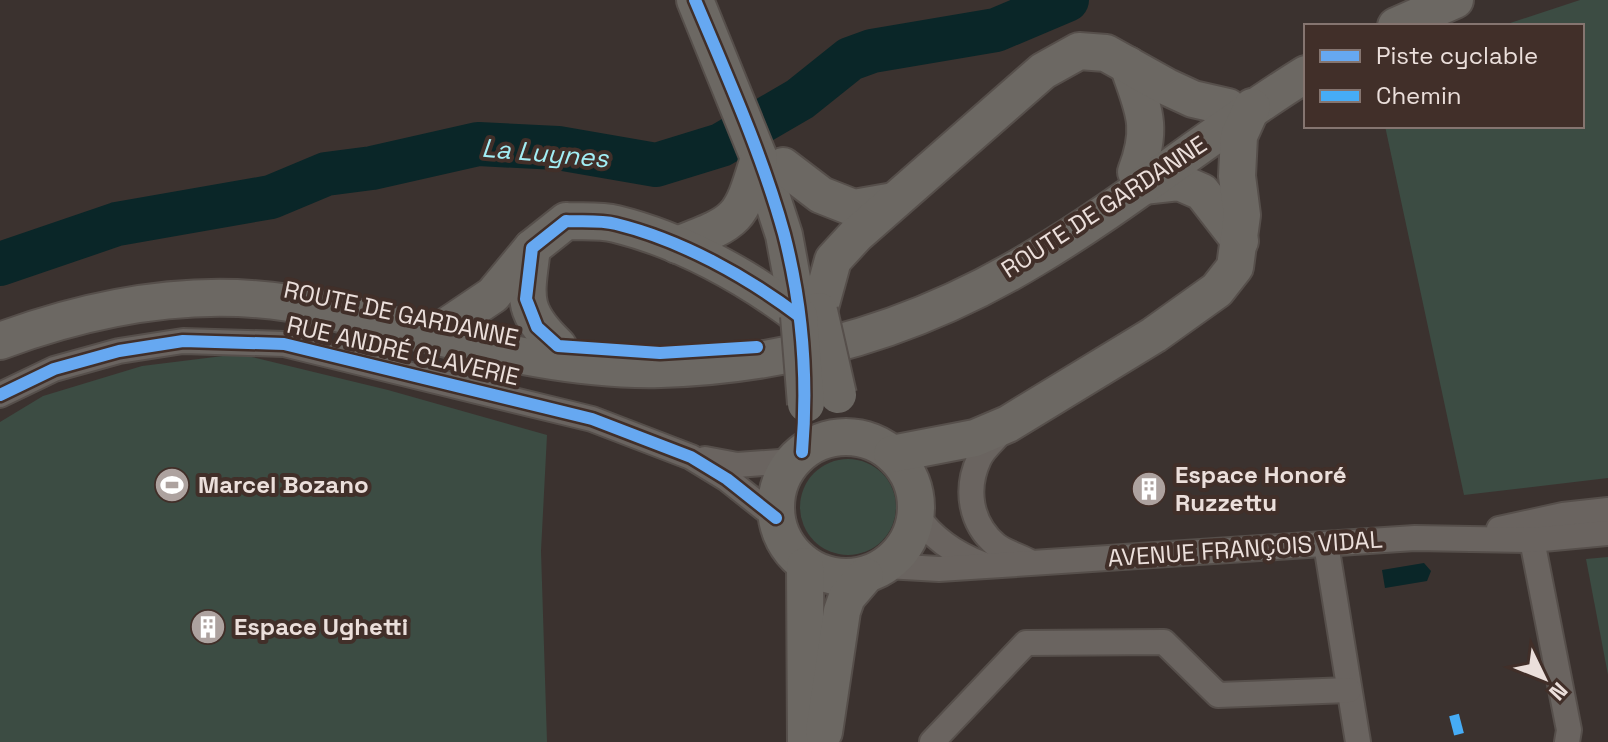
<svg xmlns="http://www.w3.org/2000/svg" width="1608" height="742" viewBox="0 0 1608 742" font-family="'Space Grotesk',sans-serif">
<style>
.green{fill:#3c4c43}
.water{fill:#0a2628}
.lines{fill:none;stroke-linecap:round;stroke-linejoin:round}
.river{stroke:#0a2628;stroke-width:44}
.street-casing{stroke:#564f4b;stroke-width:28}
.secondary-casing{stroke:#564f4b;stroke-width:40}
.street{stroke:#6a6460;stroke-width:24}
.secondary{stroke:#6c6863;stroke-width:36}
.secondary-bridge-casing{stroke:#564f4b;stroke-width:40;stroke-linecap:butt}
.secondary-bridge{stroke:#6c6863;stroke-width:36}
.quiet{stroke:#46acf6;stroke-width:10;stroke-dasharray:20 10;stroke-linecap:butt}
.cycleway-casing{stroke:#412f29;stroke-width:17}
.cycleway{stroke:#66a8f1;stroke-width:12}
.labels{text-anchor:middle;stroke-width:8;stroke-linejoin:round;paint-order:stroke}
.street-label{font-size:24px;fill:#ebdfdb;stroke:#412f29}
.poi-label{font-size:24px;font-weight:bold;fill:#ebdfdb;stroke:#412f29;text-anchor:start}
.water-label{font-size:26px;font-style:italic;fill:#a2eef5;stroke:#412f29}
</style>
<rect width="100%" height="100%" fill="#3b322f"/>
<g class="green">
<polygon points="1580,0 1608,0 1608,478 1464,495 1385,126 1582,126 1582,26 1501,26"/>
<polygon points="239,354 388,390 547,435 541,551 547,742 0,742 0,422 43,396 142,366"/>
<circle cx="848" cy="507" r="48"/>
<polygon points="1608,557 1608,675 1586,559"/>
</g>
<polygon class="water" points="1424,563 1431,571 1427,581 1385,588 1382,570"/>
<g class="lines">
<polyline class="river" points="0,264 117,224 271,197 326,174 372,168 478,144 558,148 656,165 721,145 800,99 850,59 872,51 996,30 1067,0"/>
<g class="street-casing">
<g id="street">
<polyline points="0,395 54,369 119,351 183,341 284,344 592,419 691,457 727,479 776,518"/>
<path d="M1003,430C996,439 984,448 979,459C965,489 970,523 996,545C1005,552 1019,556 1030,562"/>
<polyline points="705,459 737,465 793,461"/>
<path d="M916,514C932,538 956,554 982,564"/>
<polyline points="1499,529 1563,515 1608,510"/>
<polyline points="1532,540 1569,730 1567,742"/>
<polyline points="1326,544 1358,742"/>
<polyline points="886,566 939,569 1415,538 1532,540 1608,533"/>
<polyline points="932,742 1026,643 1164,642 1218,695 1349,690"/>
</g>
</g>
<g class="secondary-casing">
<g id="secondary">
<polyline points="695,0 759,158 784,235 799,316"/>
<polyline points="1396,26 1455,0"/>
<path d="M1128,65C1143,109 1154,126 1136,172"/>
<polyline points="783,166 821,195 854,208 894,201"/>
<polyline points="1143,186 1179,182 1202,192 1240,241"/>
<path d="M677,245C739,221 740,221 759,158"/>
<path d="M532,248C526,297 520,310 558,346"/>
<polyline points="819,311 833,260 856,235 1043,71 1079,51 1106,53 1167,87 1193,99 1228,107"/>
<path d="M450,324L493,295L532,248L566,221C582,222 600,220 616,224C681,240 746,276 799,316"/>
<path d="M0,341C92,307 191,288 289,303C310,306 330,312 351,316C452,339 556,372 661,369C794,365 919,328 1033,259C1128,203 1212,132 1306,74"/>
<circle cx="846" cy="507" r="70"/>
<polyline points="892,454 975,438 1008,424 1154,335 1217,290 1235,267 1242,215 1237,176 1239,136 1252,107"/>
<polyline points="805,566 806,742"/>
<polyline points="824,732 842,611 847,597 865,576"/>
</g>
</g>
<use href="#street" class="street"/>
<use href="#secondary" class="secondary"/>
<g class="secondary-bridge-casing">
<g id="secondary-bridge">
<polyline points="819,311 838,395"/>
<polyline points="799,316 806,404"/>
</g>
</g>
<use href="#secondary-bridge" class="secondary-bridge"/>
<polyline class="quiet" points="1454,715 1461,742"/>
<g class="cycleway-casing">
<g id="cycleway">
<path d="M695,0C727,76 762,154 784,234C802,304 808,380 802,452"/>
<path d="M757,347L660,353L558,346L537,327L526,299L532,248L566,221C582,222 600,220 616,224C681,240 746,276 799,316"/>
<polyline points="0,395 54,369 119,351 183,341 284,344 592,419 691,457 727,479 776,518"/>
</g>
</g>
<use href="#cycleway" class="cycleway"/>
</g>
<defs>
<g id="stadium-disc" transform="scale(1.8)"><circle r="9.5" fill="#ada29f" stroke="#412f29"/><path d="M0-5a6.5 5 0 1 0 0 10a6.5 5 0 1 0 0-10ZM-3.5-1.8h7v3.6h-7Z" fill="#fff"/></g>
<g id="building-disc" transform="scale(1.8)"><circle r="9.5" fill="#ada29f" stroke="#412f29"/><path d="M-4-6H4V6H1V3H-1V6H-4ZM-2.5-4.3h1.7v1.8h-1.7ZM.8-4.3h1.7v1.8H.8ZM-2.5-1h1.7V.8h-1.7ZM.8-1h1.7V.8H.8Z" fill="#fff"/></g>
</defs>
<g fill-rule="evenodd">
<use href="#stadium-disc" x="172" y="485"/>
<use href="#building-disc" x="1149" y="489"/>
<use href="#building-disc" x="208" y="627"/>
</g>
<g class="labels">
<g class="street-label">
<text transform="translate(1104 207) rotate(-33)" y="8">ROUTE DE GARDANNE</text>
<text transform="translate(401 314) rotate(12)" y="8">ROUTE DE GARDANNE</text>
<text transform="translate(403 351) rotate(13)" y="8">RUE ANDRÉ CLAVERIE</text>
<text transform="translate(1245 549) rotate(-4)" y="8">AVENUE FRANÇOIS VIDAL</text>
</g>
<g class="poi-label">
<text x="1175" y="483">Espace Honoré<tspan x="1175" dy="28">Ruzzettu</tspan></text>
<text x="198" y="493">Marcel Bozano</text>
<text x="234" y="635">Espace Ughetti</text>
</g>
<g class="water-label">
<text transform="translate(545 153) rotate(5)" y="9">La Luynes</text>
</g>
</g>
<rect x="1304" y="24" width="280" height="104" fill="#412f29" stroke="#857570" stroke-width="2"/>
<rect x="1320" y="50" width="40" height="12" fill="#66a8f1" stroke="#857570" stroke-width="2"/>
<text x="1376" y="64" font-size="24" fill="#ebdfdb">Piste cyclable</text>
<rect x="1320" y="90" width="40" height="12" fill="#46acf6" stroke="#857570" stroke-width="2"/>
<text x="1376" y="104" font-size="24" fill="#ebdfdb">Chemin</text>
<g transform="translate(1544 678) rotate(133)" stroke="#412f29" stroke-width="6" paint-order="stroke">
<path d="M0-6L14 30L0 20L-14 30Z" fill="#ebdfdb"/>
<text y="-12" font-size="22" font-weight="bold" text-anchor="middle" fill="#ebdfdb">N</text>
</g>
</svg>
